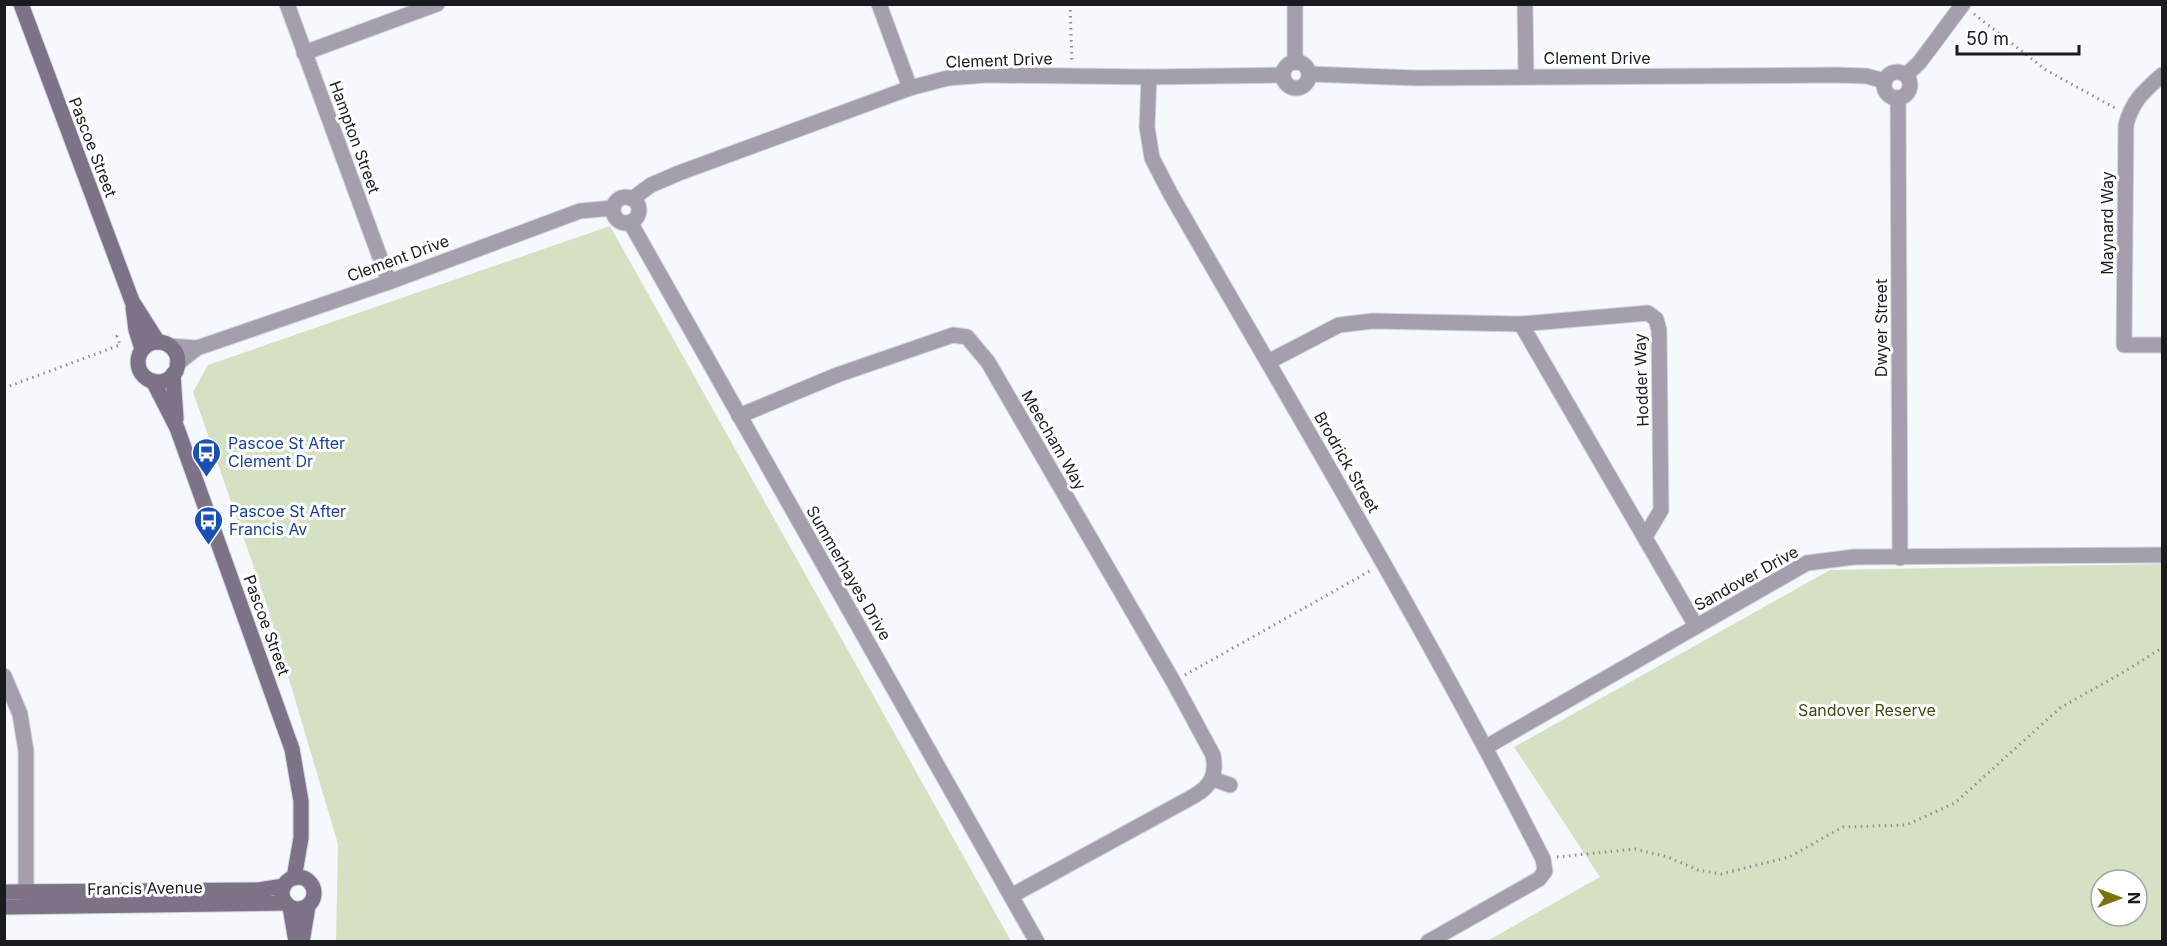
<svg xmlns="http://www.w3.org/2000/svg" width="2167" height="946" font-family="Inter,sans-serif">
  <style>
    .green { fill: #d5e1c2; fill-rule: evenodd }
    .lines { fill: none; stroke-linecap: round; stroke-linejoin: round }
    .street-casing { stroke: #d2d6da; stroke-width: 17 }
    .secondary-casing { stroke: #d2d6da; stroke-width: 17 }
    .path { stroke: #8e9195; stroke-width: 3; stroke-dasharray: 1.5 4.5; stroke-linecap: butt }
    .street { stroke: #a59ead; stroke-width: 15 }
    .secondary { stroke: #7d7288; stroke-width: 15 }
    .labels { text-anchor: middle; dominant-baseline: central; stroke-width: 6; stroke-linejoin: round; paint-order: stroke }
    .street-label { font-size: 16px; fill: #191c1e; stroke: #fff }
    .transit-label { font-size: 16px; fill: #164399; stroke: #fff; text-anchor: start }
    .park-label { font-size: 16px; fill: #3a4b13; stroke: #fff }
  </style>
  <rect width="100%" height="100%" fill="#f5f9fe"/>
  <!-- green -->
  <g class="green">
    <polygon points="610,226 1011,941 336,941 338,844 266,602 193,392 208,365"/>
    <path d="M 2162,564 L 2162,941 L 1487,941 L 1600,877 L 1514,747 L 1830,570 ZM 2101,880 L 2137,880 L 2137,916 L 2101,916 Z"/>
  </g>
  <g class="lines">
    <defs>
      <g id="street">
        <polyline points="287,4 389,282"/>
        <polyline points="879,4 910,88"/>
        <polyline points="1295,4 1295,62"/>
        <polyline points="1525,4 1526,76"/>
        <polyline points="304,53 437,4"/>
        <circle cx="1296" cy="75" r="13"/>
        <circle cx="1897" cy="85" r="13"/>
        <polyline points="1309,74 1416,78 1838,75 1866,76 1885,81"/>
        <polyline points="1906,75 1919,63 1963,4"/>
        <path d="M 2162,75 C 2144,91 2132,101 2126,125 L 2124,345 L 2162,345"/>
        <path d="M 1149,77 L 1147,127 L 1152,158 L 1170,193 C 1297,414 1428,632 1543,859 L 1545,871 L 1539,879 L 1428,942"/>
        <polyline points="1898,98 1900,558"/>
        <circle cx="626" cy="210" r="13"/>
        <polyline points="632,199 651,185 679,173 910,88 948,78 987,75 1149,77 1283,75"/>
        <polyline points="630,222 1037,942"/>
        <polyline points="1521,324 1696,626"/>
        <polyline points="170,346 197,348"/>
        <polyline points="1268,362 1339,325 1373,321 1521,324 1648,313 1656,319 1659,330 1661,510 1645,537"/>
        <polyline points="177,364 197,348 389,282 580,211 613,208"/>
        <path d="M 739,416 L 837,375 L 953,335 L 967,337 L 988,362 L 1173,681 L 1213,755 C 1217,775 1211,786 1194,796 L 1011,896"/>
        <polyline points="4,676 20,714 26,751 26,904"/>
        <polyline points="1486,747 1807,563 1854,557 2162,555"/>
        <polyline points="1213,779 1230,785"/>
      </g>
      <g id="secondary">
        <polyline points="21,4 132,301 158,342"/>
        <polyline points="133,307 136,330 142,349"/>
        <circle cx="158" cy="362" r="20"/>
        <polyline points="173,374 176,419"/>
        <polyline points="153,381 177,428 292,749 301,801 301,838 294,878"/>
        <circle cx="298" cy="893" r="16"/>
        <polyline points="4,892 259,890 284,886"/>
        <polyline points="4,907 286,903"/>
        <polyline points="290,907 296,942"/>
        <polyline points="302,942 308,906"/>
      </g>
    </defs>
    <!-- street casing -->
    <use href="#street" class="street-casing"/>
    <!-- secondary casing -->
    <use href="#secondary" class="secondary-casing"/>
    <!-- path -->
    <g class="path">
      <polyline points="1070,4 1072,63"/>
      <polyline points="1974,14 2046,70 2115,108"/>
      <polyline points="4,388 120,345 117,336 121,335"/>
      <polyline points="1185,675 1370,571"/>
      <polyline points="1557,857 1635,849 1668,857 1698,870 1721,874 1789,857 1843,827 1906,825 1955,803 2060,708 2122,673 2162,648"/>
    </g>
    <!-- street -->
    <use href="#street" class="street"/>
    <!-- secondary -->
    <use href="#secondary" class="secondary"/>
  </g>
  <!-- icons -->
  <defs>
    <symbol id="bus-pin" viewBox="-11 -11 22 30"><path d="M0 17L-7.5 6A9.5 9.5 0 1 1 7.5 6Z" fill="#1a4fb4" stroke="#fff"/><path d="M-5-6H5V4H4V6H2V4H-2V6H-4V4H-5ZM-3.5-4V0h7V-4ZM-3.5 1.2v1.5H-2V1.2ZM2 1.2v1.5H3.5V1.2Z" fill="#fff"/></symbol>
  </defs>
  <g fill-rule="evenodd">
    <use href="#bus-pin" x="190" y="436" width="33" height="45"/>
    <use href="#bus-pin" x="192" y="504" width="33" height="45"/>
  </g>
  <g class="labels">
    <!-- street labels -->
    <g class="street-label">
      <text x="1597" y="58">Clement Drive</text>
      <text transform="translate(999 60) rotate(-2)">Clement Drive</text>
      <text transform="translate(355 137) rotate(70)">Hampton Street</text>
      <text transform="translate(93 147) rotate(69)">Pascoe Street</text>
      <text transform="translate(2107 223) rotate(-90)">Maynard Way</text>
      <text transform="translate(398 258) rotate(-20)">Clement Drive</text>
      <text transform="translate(1881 328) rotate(-90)">Dwyer Street</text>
      <text transform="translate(1641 380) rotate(-92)">Hodder Way</text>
      <text transform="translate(1054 440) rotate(60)">Meecham Way</text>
      <text transform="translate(1347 462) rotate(60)">Brodrick Street</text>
      <text transform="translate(849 573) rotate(60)">Summerhayes Drive</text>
      <text transform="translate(1746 578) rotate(-29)">Sandover Drive</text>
      <text transform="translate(267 625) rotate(70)">Pascoe Street</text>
      <text transform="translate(145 888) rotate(-1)">Francis Avenue</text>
    </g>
    <!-- transit labels -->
    <g class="transit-label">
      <text x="228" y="443">Pascoe St After<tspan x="228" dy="18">Clement Dr</tspan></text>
      <text x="229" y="511">Pascoe St After<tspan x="229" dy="18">Francis Av</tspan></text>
    </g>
    <!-- park labels -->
    <g class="park-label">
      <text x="1867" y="710">Sandover Reserve</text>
    </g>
  </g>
  <!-- border -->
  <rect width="2167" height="946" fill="none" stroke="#191c1e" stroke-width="12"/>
  <!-- north arrow -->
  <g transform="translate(2119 898) rotate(90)"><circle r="28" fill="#ffffff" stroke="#a3a4a5" stroke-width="1.5"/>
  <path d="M0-4.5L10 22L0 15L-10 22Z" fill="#7e6f0d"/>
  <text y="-9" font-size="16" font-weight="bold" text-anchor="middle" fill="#191c1e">N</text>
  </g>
  <!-- scale -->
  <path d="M1957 45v9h122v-9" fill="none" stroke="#191c1e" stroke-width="3"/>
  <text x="1966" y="45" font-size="18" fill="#191c1e" stroke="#ffffff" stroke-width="4.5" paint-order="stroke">50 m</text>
</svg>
